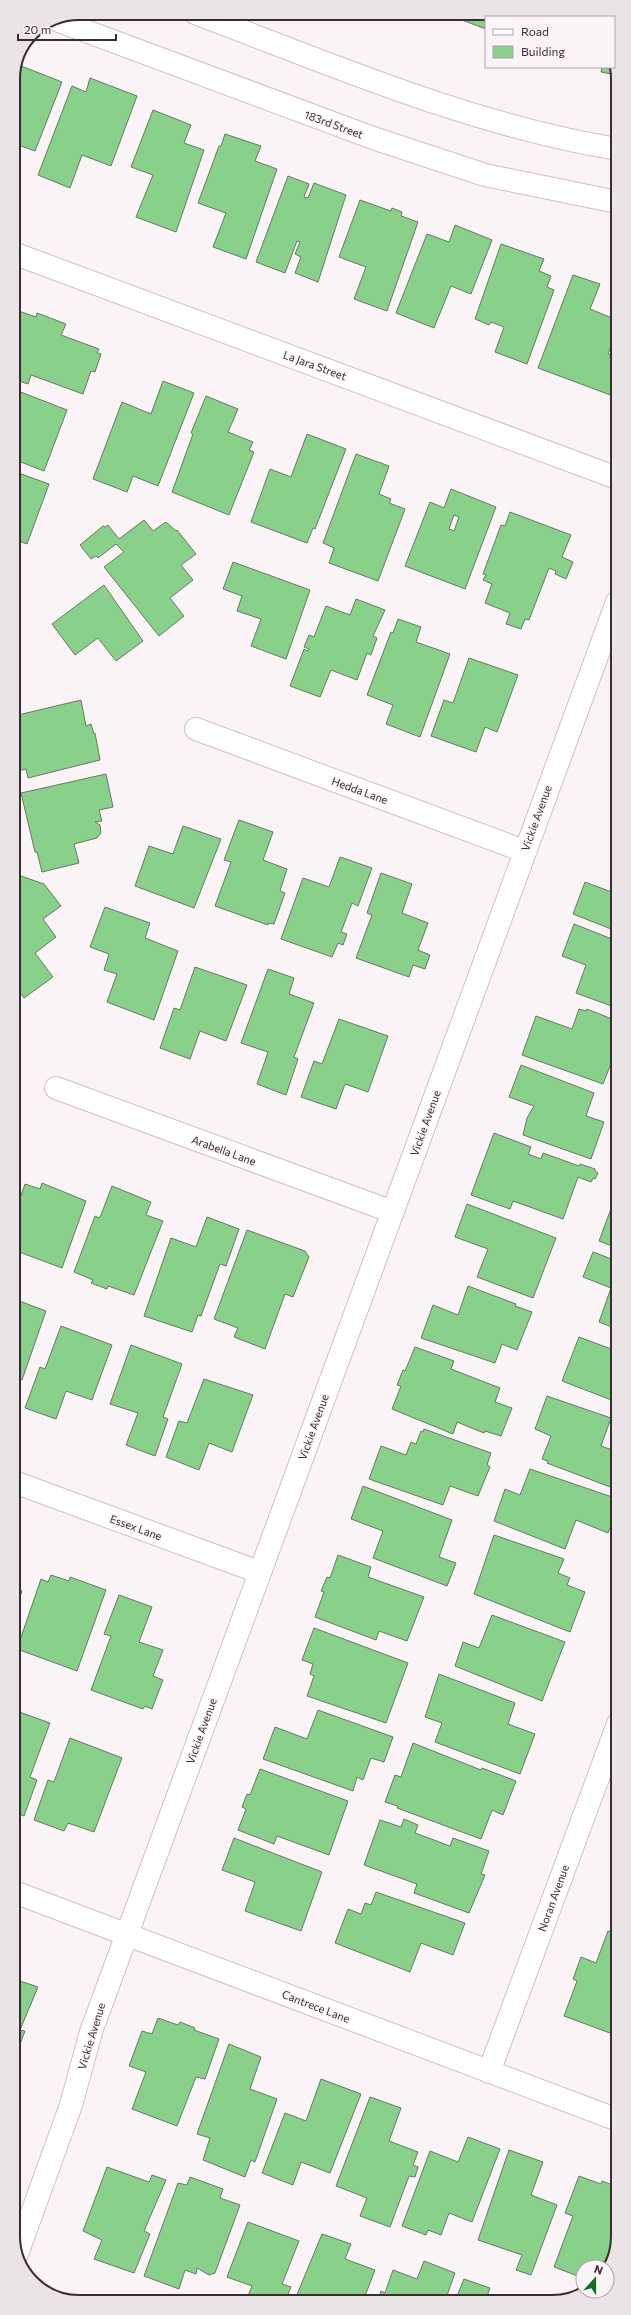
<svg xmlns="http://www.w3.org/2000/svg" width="631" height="2315" font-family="Commissioner,sans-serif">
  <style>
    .building { fill: #89d08a; stroke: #657a64; fill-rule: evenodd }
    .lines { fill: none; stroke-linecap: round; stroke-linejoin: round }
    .street-casing { stroke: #dabac8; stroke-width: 24 }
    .secondary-casing { stroke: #dabac8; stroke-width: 24 }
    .street { stroke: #fff; stroke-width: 22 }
    .secondary { stroke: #fff; stroke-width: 22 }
    .labels { text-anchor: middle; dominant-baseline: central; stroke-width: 3; stroke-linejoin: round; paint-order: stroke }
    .street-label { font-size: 11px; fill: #392c32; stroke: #fbf4f7 }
    .rim { fill: none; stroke: #392c32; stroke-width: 2 }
  </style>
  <rect width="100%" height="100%" fill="#fbf4f7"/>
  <!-- building -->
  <g class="building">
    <polygon points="443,13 499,13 498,17 486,17 486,29"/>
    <polygon points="519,13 560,14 568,17 519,17"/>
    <polygon points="614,61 617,66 617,75 601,72 602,67 614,67"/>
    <polygon points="16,64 62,82 35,151 13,143 13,79"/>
    <polygon points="90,78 137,96 111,166 82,155 70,188 38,175 72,86 86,92"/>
    <polygon points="153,110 191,125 184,143 204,150 176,232 136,217 153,175 131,167"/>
    <polygon points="225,134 261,146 255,161 277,169 246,259 213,247 226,213 198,203 219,146 221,146"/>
    <polygon points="288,176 309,184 304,197 308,198 314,183 346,195 318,282 295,273 301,257 295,254 300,242 297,241 285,273 256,262"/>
    <polygon points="360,200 391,211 392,208 402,212 401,216 418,222 387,311 354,299 366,267 339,257"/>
    <polygon points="455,225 492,240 471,294 451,286 434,328 396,313 427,234 449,242"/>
    <polygon points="501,244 544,259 539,271 551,276 547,287 554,290 527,364 495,352 504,327 491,322 489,325 475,319"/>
    <polygon points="573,275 600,284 590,309 617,320 617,331 608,354 617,357 617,387 613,396 538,368"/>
    <polygon points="13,309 36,317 37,313 66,324 61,335 99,349 97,353 101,354 95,372 91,371 83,394 31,375 28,384 13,379"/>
    <polygon points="163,381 194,393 158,486 133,476 127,492 93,479 122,402 151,414"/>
    <polygon points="13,389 67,410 44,471 13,459 13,436 15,437 17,433 13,432"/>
    <polygon points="206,396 238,409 228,432 253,442 249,450 254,452 229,515 172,492 193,434 191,433"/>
    <polygon points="307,434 346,449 315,529 313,528 307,543 251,522 270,469 291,477"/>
    <polygon points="356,454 389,466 379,494 391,499 389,503 405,509 378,581 329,563 334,548 323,543"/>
    <polygon points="13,471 49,484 27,544 13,539"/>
    <path d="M 451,489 L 496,507 L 465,589 L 405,566 L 430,502 L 444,508 ZM 454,515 L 459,517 L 454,531 L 449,529 Z"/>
    <polygon points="510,512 571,535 562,557 573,562 566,579 555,574 556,571 549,568 529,620 525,619 521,629 506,624 510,613 485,603 492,584 483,580 486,575 483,574 501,525 505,526"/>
    <polygon points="144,520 153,531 166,522 176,531 177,530 196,554 181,565 193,580 170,598 184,616 159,636 104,567 124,552 116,544 98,558 96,556 91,559 80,545 103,526 105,527 108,525 119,539"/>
    <polygon points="233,562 310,590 286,659 251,646 261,619 237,611 242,596 223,589"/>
    <polygon points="104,585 143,641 116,661 98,638 75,655 52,624"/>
    <polygon points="356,599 385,610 373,636 377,638 371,655 367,653 357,680 331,670 320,697 290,686 304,649 308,651 309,649 304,647 309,635 314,637 326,606 350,615"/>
    <polygon points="398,619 421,627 416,642 450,654 420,737 386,724 393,705 367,695 391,632 393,633"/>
    <polygon points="469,658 518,675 497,732 485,727 476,752 431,736 444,700 453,703"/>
    <polygon points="81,700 86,726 91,724 94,734 95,733 100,760 28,778 26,769 13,772 13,723 15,723 14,716"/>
    <polygon points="106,774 113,807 99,810 102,821 95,822 100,825 101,833 97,838 74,844 79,863 42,872 37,852 35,852 21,793"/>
    <polygon points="239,820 273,832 263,860 287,869 280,891 285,893 274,924 268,923 268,925 215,906 231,862 224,860"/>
    <polygon points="183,826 221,839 194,908 135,886 149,846 173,854"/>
    <polygon points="340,857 372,868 358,906 352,903 341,932 347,934 343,945 338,943 332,957 281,939 303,878 329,887"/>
    <polygon points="381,873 412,884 402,913 428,923 418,950 430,955 425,969 413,965 409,977 356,958 372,915 367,913"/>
    <polygon points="21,876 44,884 61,906 43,919 56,937 35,953 53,977 24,998 14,984 13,895 16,894 13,891 13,881"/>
    <polygon points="585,882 617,894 617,929 612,927 611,929 573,914"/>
    <polygon points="105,907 150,923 145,938 178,951 154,1020 107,1002 117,974 104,970 109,954 90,947"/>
    <polygon points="574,924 617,941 617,1008 576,993 586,965 562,956"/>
    <polygon points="195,967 247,985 226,1041 200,1031 190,1059 160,1048 174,1008 180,1010"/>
    <polygon points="268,969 294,978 289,994 314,1003 294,1057 298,1059 286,1095 257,1084 268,1052 241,1043"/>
    <polygon points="579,1009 586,1011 587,1009 617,1021 617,1063 612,1061 603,1084 522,1055 536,1016 572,1029"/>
    <polygon points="339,1019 388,1036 368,1092 345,1084 336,1109 301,1097 314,1061 322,1064"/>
    <polygon points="521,1065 594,1093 586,1116 604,1122 591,1159 523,1135 527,1118 534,1106 509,1097"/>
    <polygon points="494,1133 531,1147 528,1154 541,1159 543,1153 579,1166 580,1164 595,1169 595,1171 598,1173 595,1179 593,1178 591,1182 578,1177 563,1219 513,1201 510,1209 471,1195"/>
    <polygon points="42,1183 86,1201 62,1268 14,1250 14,1215 25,1184 40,1189"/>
    <polygon points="112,1186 151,1202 146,1215 163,1221 134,1295 108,1286 107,1289 91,1283 93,1280 74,1272 95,1216 99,1218 101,1215"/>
    <polygon points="615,1198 617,1199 617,1248 599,1241"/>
    <polygon points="467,1204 556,1238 533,1298 477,1277 488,1249 455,1237"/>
    <polygon points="207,1217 239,1229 226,1266 220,1264 201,1316 198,1315 192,1332 144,1316 171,1238 196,1247"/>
    <polygon points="247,1230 305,1251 309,1257 293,1297 285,1294 265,1349 234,1337 238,1328 214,1319"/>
    <polygon points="593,1252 617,1261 617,1329 599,1322 611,1288 583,1277"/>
    <polygon points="468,1286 516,1304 515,1306 532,1312 517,1350 502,1344 495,1363 421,1338 433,1305 458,1315"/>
    <polygon points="14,1299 46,1311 22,1380 14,1377"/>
    <polygon points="61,1326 112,1345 92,1400 66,1391 56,1419 25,1408 40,1367 45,1369"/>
    <polygon points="579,1337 614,1350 617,1341 617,1411 611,1408 614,1401 562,1381"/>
    <polygon points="131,1345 182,1364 163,1417 168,1419 155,1456 126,1445 138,1413 110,1404"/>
    <polygon points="415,1347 454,1361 451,1369 500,1388 495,1402 512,1408 501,1436 485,1431 484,1433 457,1422 453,1434 392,1409 401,1386 397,1385 403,1370 405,1371"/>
    <polygon points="204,1379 253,1395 232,1452 209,1443 199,1470 166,1457 179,1421 187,1423"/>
    <polygon points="547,1396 611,1418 601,1446 618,1452 618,1490 547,1463 548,1461 542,1459 551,1436 535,1429"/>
    <polygon points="424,1429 491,1453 487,1465 490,1467 478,1496 450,1486 443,1505 369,1479 381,1446 406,1455 411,1442 416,1444 421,1431 423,1432"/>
    <polygon points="530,1469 618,1499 618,1507 608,1533 576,1520 565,1549 494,1521 505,1489 520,1495"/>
    <polygon points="363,1486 452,1520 439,1557 456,1563 447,1586 373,1558 383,1531 351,1519"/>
    <polygon points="494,1535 564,1559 558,1573 570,1578 567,1585 585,1592 570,1632 474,1594"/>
    <polygon points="338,1555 371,1567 368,1577 424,1597 407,1641 379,1631 376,1640 315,1617 324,1592 321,1591 327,1577 330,1578"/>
    <polygon points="51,1575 69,1581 70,1577 106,1590 77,1671 17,1649 41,1579 48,1582"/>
    <polygon points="14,1588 22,1591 14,1615"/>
    <polygon points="119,1595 152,1607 139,1642 163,1650 153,1676 163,1680 152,1709 145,1706 143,1709 91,1690 111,1636 104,1634"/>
    <polygon points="492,1615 565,1642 542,1701 455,1666 463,1642 479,1648"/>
    <polygon points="314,1628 408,1663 386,1723 307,1696 314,1676 310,1674 313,1664 302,1660"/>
    <polygon points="439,1674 515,1703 508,1724 535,1734 520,1774 435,1742 442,1723 425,1717"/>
    <polygon points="14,1710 50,1723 30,1777 37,1780 24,1816 14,1812"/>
    <polygon points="318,1710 393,1737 384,1762 371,1758 363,1780 357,1777 353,1791 263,1759 275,1727 307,1739"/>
    <polygon points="70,1738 122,1758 94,1832 68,1823 64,1831 34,1820 48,1780 54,1782"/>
    <polygon points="413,1743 481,1770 482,1768 516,1781 503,1815 492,1810 481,1839 397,1808 398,1806 385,1802 395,1775 401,1777"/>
    <polygon points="260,1769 348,1801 329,1855 277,1836 274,1844 238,1830 246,1809 242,1807 247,1794 250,1795"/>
    <polygon points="404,1819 418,1825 415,1833 450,1846 453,1838 489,1851 481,1874 485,1875 469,1913 414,1893 417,1884 364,1865 380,1820 401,1827"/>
    <polygon points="234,1838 322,1872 301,1931 245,1911 255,1882 222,1870"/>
    <polygon points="376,1892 465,1923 453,1955 421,1943 410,1972 335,1943 348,1909 361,1914 365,1903 371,1905"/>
    <polygon points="608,1931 618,1935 618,2036 564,2016 577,1981 573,1979 581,1957 596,1963"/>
    <polygon points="14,1979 38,1987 20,2030 25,2031 15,2057"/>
    <polygon points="158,2018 178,2025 180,2022 195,2028 194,2030 219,2039 205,2079 196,2077 177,2126 132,2109 146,2072 129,2066 142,2031 152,2034"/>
    <polygon points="229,2044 261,2057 250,2089 277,2099 255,2162 251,2160 245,2177 203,2160 210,2138 197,2134"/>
    <polygon points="321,2079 361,2094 330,2173 301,2162 293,2185 262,2173 285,2113 306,2121"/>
    <polygon points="370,2097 401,2108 389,2141 418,2152 413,2165 418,2167 415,2177 409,2176 390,2227 360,2216 367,2198 336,2186"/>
    <polygon points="468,2137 500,2149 472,2222 449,2213 441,2235 428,2230 426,2235 402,2226 430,2151 458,2162"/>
    <polygon points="509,2150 543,2162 531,2195 557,2205 531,2275 516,2270 522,2255 478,2240"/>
    <polygon points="107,2167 149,2182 152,2175 166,2180 144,2231 150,2234 134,2273 94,2259 102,2240 83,2231"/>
    <polygon points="579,2176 601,2184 602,2181 618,2187 615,2194 618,2195 618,2236 609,2263 607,2263 605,2267 583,2267 583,2278 554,2267 573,2216 565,2213"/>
    <polygon points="190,2177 223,2189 220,2198 240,2205 215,2273 209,2275 197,2268 196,2274 185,2270 179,2289 144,2276 178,2183 187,2185"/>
    <polygon points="248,2222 299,2241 282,2284 291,2287 285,2301 246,2301 252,2286 227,2277"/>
    <polygon points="322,2234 351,2244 345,2259 375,2270 363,2301 308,2301 296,2297"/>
    <polygon points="424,2261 455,2273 445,2301 378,2300 381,2291 385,2293 393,2270 417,2279"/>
    <polygon points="464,2279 490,2288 485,2301 455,2301"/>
  </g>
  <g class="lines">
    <defs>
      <g id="street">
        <polyline points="13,253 617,478"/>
        <polyline points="196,729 524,851"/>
        <polyline points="56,1088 393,1212"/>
        <polyline points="14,1482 259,1572"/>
        <polyline points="14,1892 618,2120"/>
        <polyline points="489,2072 618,1724"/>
        <polyline points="17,2254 71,2105 91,2032 617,602"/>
      </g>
      <g id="secondary">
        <path d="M 195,13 C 333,65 471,125 617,149"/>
        <polyline points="59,21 373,138 485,175 617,202"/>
      </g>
    </defs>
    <!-- street casing -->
    <use href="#street" class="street-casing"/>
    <!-- secondary casing -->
    <use href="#secondary" class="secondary-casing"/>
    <!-- street -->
    <use href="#street" class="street"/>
    <!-- secondary -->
    <use href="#secondary" class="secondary"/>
  </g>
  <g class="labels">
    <!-- street labels -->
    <g class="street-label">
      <text transform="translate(334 124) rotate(20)">183rd Street</text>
      <text transform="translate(315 365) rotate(20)">La Jara Street</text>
      <text transform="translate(360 790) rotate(20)">Hedda Lane</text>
      <text transform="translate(536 818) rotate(-70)">Vickie Avenue</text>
      <text transform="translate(425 1123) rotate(-70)">Vickie Avenue</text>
      <text transform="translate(224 1150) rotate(20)">Arabella Lane</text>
      <text transform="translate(313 1427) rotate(-70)">Vickie Avenue</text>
      <text transform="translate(136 1527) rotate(20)">Essex Lane</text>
      <text transform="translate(201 1731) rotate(-70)">Vickie Avenue</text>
      <text transform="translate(553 1898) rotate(-70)">Noran Avenue</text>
      <text transform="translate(316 2006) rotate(21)">Cantrece Lane</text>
      <text transform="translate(91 2036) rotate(-73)">Vickie Avenue</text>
    </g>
  </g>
  <!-- crop -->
  <path d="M0 0H631V2315H0ZM79 20H552A59 59 0 0 1 611 79V2236A59 59 0 0 1 552 2295H79A59 59 0 0 1 20 2236V79A59 59 0 0 1 79 20Z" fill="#ebe4e7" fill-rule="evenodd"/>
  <path class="rim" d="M79 20H552A59 59 0 0 1 611 79V2236A59 59 0 0 1 552 2295H79A59 59 0 0 1 20 2236V79A59 59 0 0 1 79 20Z"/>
  <!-- legend -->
  <rect x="485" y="16" width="130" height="52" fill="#fbf4f7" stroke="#ada4a8"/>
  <rect x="493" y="29" width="20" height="6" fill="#ffffff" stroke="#ada4a8"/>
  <text x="521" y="36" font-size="12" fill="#392c32">Road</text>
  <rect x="493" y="46" width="20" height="12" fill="#89d08a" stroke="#ada4a8"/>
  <text x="521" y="56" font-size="12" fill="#392c32">Building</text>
  <!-- north arrow -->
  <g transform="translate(595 2279) rotate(21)"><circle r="19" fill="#fbf4f7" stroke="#ada4a8"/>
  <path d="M0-3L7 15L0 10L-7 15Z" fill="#127120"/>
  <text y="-6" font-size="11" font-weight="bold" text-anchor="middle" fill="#392c32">N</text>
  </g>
  <!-- scale -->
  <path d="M18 34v6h98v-6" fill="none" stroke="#392c32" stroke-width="2"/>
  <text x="24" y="34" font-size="12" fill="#392c32" stroke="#fbf4f7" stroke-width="3" paint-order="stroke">20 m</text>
</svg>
